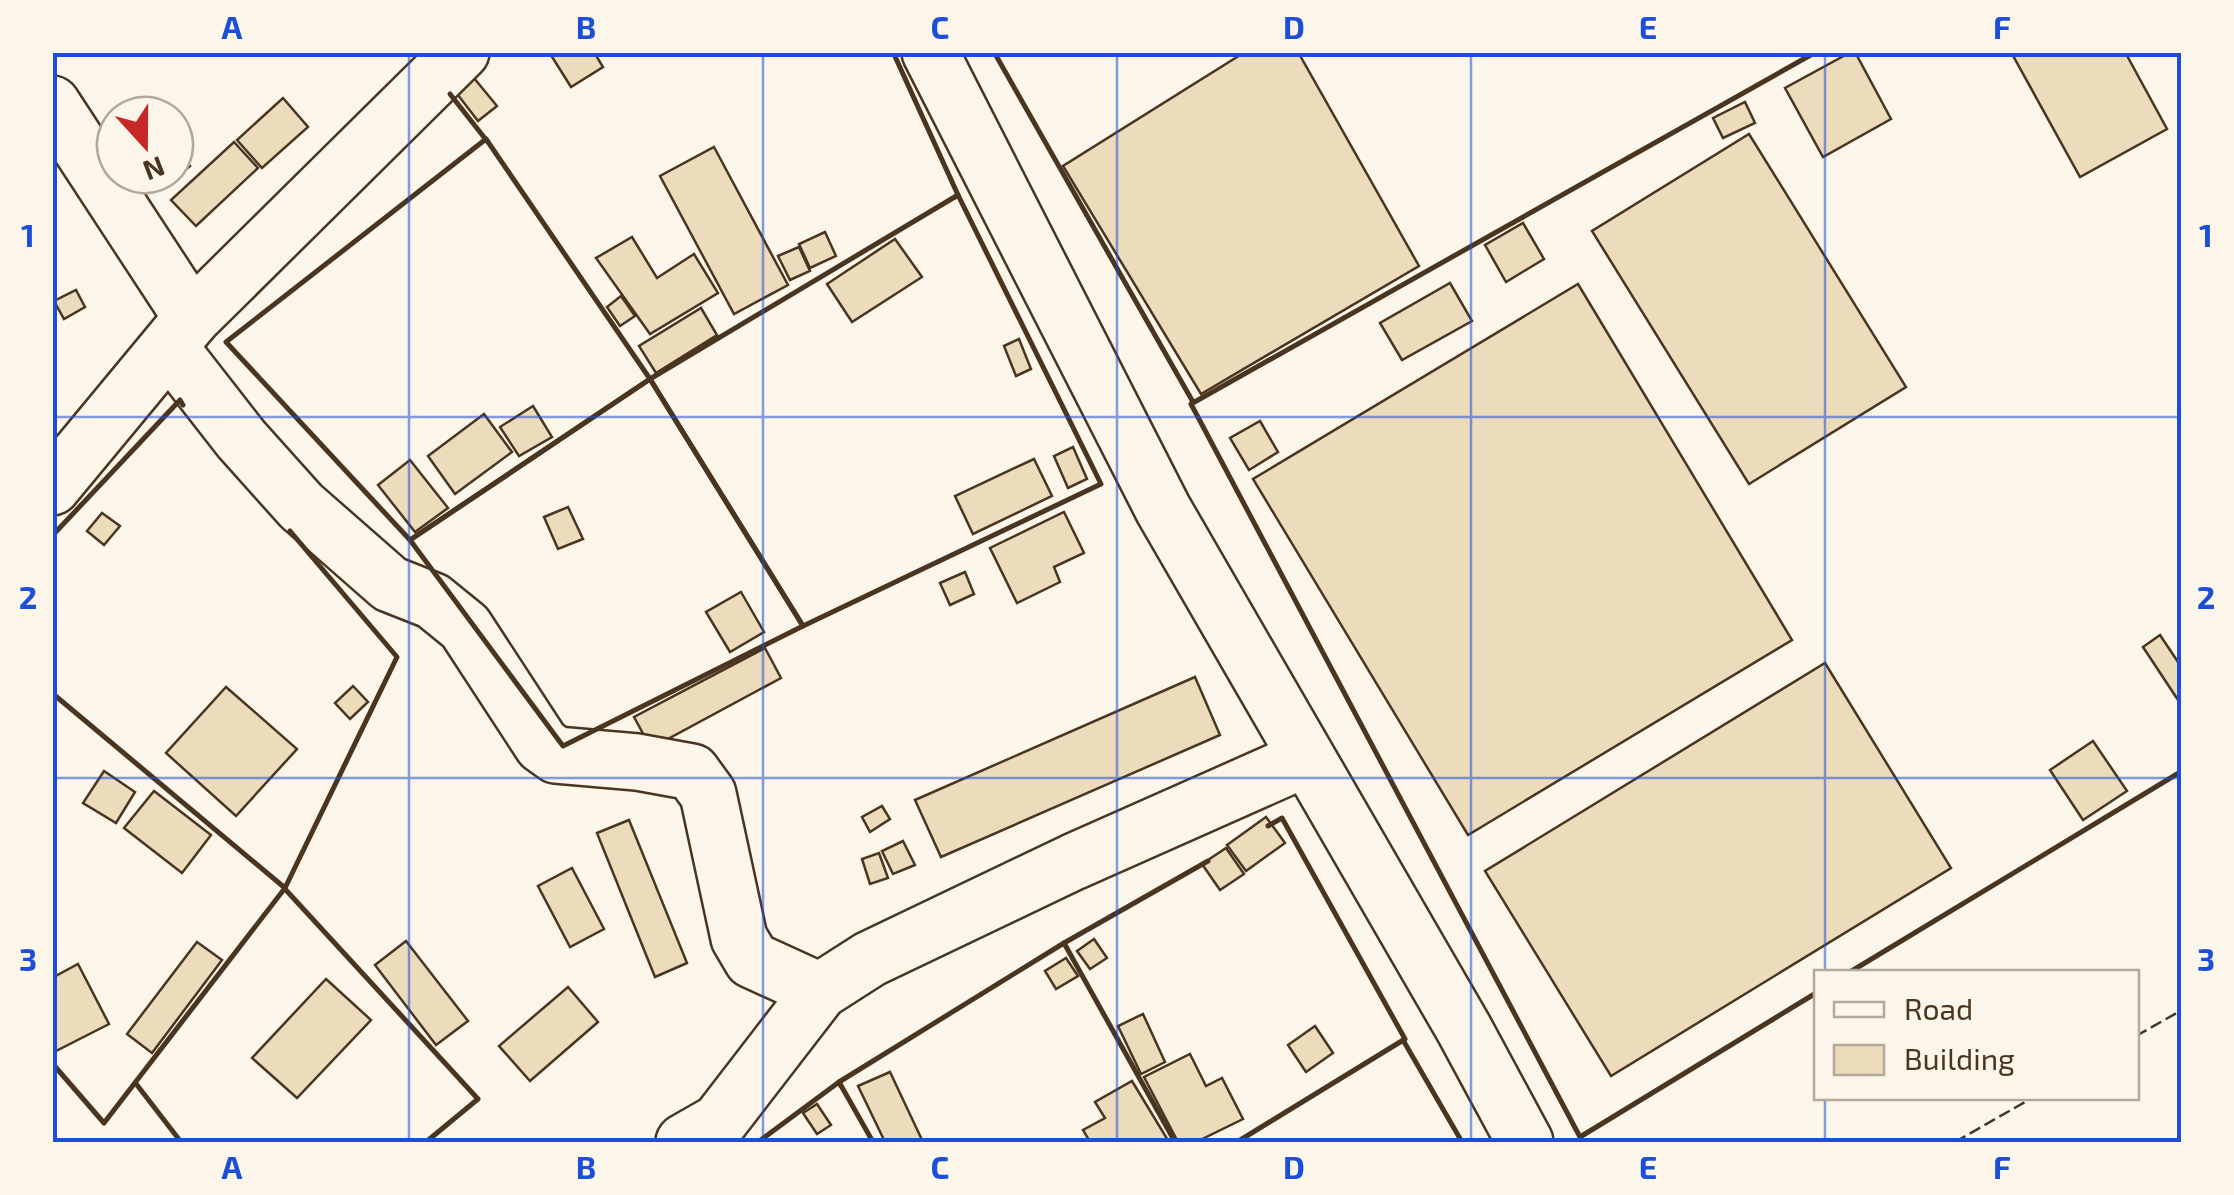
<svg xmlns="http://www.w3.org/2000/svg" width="2234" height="1195" font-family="'Exo 2',sans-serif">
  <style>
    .building { fill: #ecdcbc; stroke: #4a3520; stroke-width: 2.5 }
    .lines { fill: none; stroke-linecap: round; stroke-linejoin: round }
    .minor-casing { stroke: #4a3520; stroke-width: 60 }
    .minor { stroke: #fbf6e9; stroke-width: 55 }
    .fence { stroke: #4a3520; stroke-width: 2.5; stroke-dasharray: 12 5; stroke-linecap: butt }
    .wall { stroke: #4a3520; stroke-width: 5 }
    .grid { fill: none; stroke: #1d4ed8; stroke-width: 2.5; stroke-opacity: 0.55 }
    .neatline { fill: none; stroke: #1d4ed8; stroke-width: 4 }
    .grid-label { font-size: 32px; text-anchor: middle; font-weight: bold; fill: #1d4ed8 }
  </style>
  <rect width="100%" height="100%" fill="#fbf6e9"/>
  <!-- building -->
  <g class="building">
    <polygon points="549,52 594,52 603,67 571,87"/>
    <polygon points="1245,52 1298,52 1419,266 1201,394 1063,166"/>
    <polygon points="1851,52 1855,52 1891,119 1823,157 1785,88"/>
    <polygon points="2011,52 2125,52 2167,129 2080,177"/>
    <polygon points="469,72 497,106 478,121 451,86"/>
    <polygon points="283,98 308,127 262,168 237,140"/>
    <polygon points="1745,102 1755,123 1723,138 1713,118"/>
    <polygon points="1749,134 1906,387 1749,484 1592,231"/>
    <polygon points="234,142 258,168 196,226 171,200"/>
    <polygon points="714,147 788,285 734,314 660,176"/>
    <polygon points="175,148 190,166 161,189 149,175 175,175"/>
    <polygon points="1523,223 1544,259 1506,282 1485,245"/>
    <polygon points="825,232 836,256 810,268 799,244"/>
    <polygon points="632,237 657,278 694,254 718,293 650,334 596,258"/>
    <polygon points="895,239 922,277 852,322 827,284"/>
    <polygon points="799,247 810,271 790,280 778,256"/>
    <polygon points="1450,283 1472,321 1402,360 1380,323"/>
    <polygon points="1578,284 1792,640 1468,835 1253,479"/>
    <polygon points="76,290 85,307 64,319 54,301"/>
    <polygon points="621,296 635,316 620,326 607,307"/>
    <polygon points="701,308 717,335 656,373 639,346"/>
    <polygon points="1019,339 1031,369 1016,376 1004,346"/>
    <polygon points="533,406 552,437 519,456 500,427"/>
    <polygon points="484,414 512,452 455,494 428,456"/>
    <polygon points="1260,421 1278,452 1249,470 1230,438"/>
    <polygon points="1073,447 1087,479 1068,488 1054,456"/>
    <polygon points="1034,459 1052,496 973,534 955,496"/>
    <polygon points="410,460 448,508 415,532 378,485"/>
    <polygon points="568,507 583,539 558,549 544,517"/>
    <polygon points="1064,512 1084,553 1054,567 1060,582 1017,603 990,548"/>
    <polygon points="102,513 120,526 104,545 87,531"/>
    <polygon points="965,572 974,594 950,605 940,583"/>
    <polygon points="741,592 764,632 730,652 706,612"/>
    <polygon points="2160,635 2182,668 2182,706 2143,647"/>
    <polygon points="765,648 781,678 651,748 634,717"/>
    <polygon points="1825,663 1951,868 1611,1076 1485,871"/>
    <polygon points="1195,677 1220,735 941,857 915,800"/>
    <polygon points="353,686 368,702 350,719 335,703"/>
    <polygon points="226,687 297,749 236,816 166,753"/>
    <polygon points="2093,741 2127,791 2083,820 2050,770"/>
    <polygon points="104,771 135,792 116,823 83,803"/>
    <polygon points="154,791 211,835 182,873 124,828"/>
    <polygon points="882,806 890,819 870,832 862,817"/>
    <polygon points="1266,817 1285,843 1246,871 1227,845"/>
    <polygon points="629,820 687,963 655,977 597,833"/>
    <polygon points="903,841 915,865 893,874 882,851"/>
    <polygon points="1226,848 1244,874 1220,890 1202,864"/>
    <polygon points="879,853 888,878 870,884 862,859"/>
    <polygon points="572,868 604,929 570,947 538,886"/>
    <polygon points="1094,939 1107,958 1090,969 1077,951"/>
    <polygon points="406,941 468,1021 436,1045 375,965"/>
    <polygon points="197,942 222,960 152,1053 127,1034"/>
    <polygon points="1066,958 1078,976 1056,989 1045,971"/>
    <polygon points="78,964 109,1024 54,1052 52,978"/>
    <polygon points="326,979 371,1020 297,1098 252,1058"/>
    <polygon points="568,987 598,1022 530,1081 499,1046"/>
    <polygon points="1143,1014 1165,1062 1141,1074 1118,1026"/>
    <polygon points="1315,1026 1333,1053 1306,1072 1288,1045"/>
    <polygon points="1190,1054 1206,1086 1222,1078 1243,1119 1196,1142 1178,1142 1144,1077"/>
    <polygon points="890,1072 923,1142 885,1142 858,1086"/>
    <polygon points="1132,1081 1169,1142 1090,1142 1083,1130 1105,1118 1095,1102"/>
    <polygon points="817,1104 831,1125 817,1134 803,1113"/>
  </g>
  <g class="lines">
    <defs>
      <g id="minor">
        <polyline points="930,52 1163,509 1464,1029 1525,1142"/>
        <polyline points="52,104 192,318"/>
        <polyline points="170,348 241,439 301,506 390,584 433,601 465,627 542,745 556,755 637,762 692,772 708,794 739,938 752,960 820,991"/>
        <polyline points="52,487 192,318 461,52"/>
        <polyline points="684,1142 719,1122 820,991 870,959 1073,862 1305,759"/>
      </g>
    </defs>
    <!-- minor casing -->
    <use href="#minor" class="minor-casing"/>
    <!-- minor -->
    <use href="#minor" class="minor"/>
    <!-- fence -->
    <g class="fence">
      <polyline points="2136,1036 2182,1010"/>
      <polyline points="1955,1142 2032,1098"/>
    </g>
    <!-- wall -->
    <g class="wall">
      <polyline points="893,52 958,195 955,197"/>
      <polyline points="994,52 1193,402"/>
      <polyline points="1816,52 1191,404 1580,1137 1816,993"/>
      <polyline points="450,94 487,141"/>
      <polygon points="486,139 650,379 410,540 226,342"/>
      <polygon points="958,195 1101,484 803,626 650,379"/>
      <polygon points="650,379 803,626 563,746 410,540"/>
      <polyline points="52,536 180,400 183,405"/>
      <polyline points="52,693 285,888 397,657 290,531"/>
      <polyline points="285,889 478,1099 426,1142"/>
      <polyline points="1064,943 1175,1142"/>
      <polyline points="1850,972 2182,771"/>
      <polyline points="1403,1040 1462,1142"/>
      <polyline points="52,1063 104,1123 285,888 283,886"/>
      <polyline points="137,1085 181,1142"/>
      <polyline points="758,1142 839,1082 841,1086"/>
      <polyline points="873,1142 839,1082 1064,943 1208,861"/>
      <polyline points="1237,1142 1405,1039 1282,818 1268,826"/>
    </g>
  </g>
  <!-- grid -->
  <path class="grid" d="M 409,52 L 409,1142M 763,52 L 763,1142M 1117,52 L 1117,1142M 1471,52 L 1471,1142M 1825,52 L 1825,972M 52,417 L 2182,417M 52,778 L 2182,778M 1825,1098 L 1825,1142"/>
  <!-- border -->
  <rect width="2234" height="1195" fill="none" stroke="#fbf6e9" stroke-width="110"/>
  <!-- legend -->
  <rect x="1814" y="970" width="325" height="130" fill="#fbf6e9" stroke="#b4a999" stroke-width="2.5"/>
  <rect x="1834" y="1002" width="50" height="15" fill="#fbf6e9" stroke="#b4a999" stroke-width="2.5"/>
  <text x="1904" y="1020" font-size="30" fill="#4a3520">Road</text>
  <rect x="1834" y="1045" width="50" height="30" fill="#ecdcbc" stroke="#b4a999" stroke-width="2.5"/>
  <text x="1904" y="1070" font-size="30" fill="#4a3520">Building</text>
  <!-- north arrow -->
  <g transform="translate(145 145) rotate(159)"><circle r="48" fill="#fbf6e9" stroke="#b4a999" stroke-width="2.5"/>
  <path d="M0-8L18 38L0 25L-18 38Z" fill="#c62828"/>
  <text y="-15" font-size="28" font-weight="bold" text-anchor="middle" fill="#4a3520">N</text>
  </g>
  <rect x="55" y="55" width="2124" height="1085" class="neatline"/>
  <g class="grid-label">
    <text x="232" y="39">A</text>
    <text x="586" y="39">B</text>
    <text x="940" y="39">C</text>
    <text x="1294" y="39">D</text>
    <text x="1648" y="39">E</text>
    <text x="2002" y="39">F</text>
    <text x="28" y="247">1</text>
    <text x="2206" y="247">1</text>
    <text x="28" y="609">2</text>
    <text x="2206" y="609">2</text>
    <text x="28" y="971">3</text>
    <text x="2206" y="971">3</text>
    <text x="232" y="1179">A</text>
    <text x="586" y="1179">B</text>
    <text x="940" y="1179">C</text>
    <text x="1294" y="1179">D</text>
    <text x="1648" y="1179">E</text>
    <text x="2002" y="1179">F</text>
  </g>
</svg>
